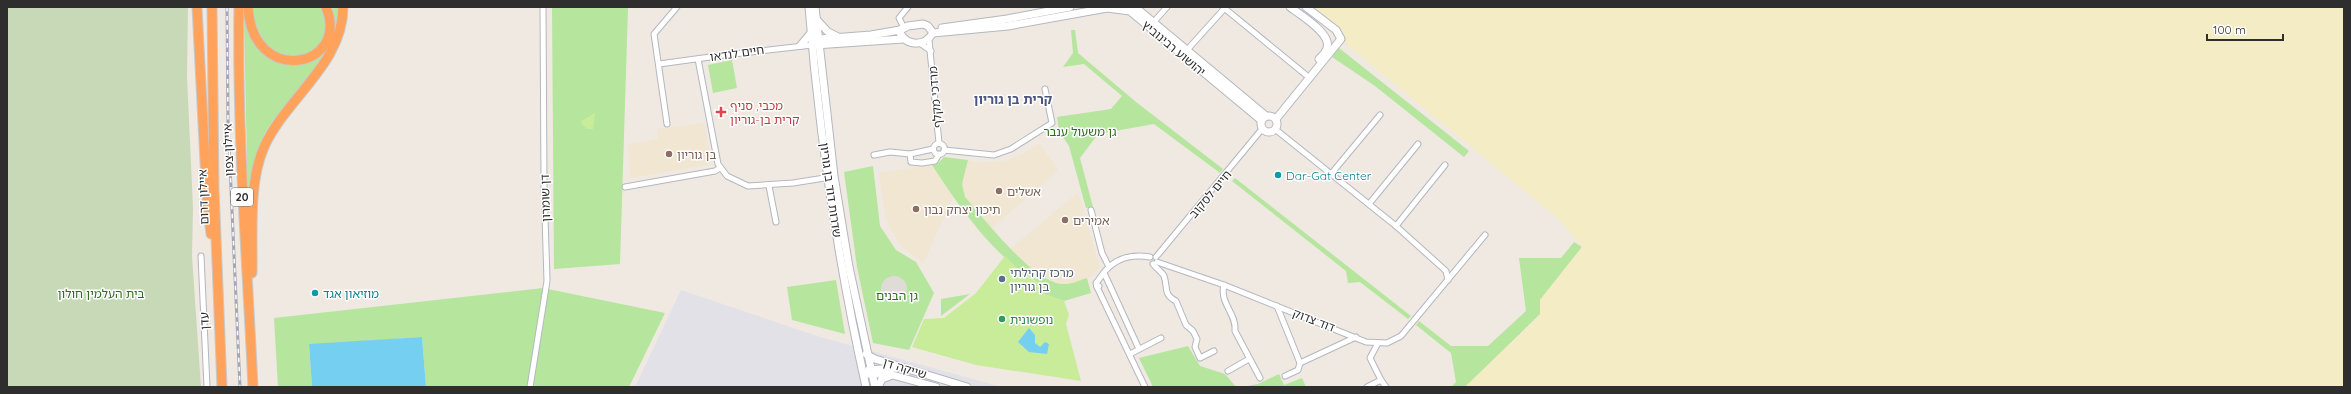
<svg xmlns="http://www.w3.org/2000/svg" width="2351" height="394" font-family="Quicksand,'Noto Sans Hebrew',sans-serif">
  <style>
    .industrial { fill: #e3e1e8 }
    .education { fill: #f0e6d1 }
    .green { fill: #b6e59e }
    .sand { fill: #f3ecc5 }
    .cemetery { fill: #c8d9b8 }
    .pitch { fill: #c9ec9a }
    .plaza { fill: #dfdcd8 }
    .water { fill: #75cff0 }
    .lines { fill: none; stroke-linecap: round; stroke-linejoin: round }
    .street-casing { stroke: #b4b7c1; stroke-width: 7 }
    .secondary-casing { stroke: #b4b7c1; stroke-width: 9 }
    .highway-casing { stroke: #c9c9c9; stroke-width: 11 }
    .street { stroke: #fff; stroke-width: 5 }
    .secondary { stroke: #fff; stroke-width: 7 }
    .highway { stroke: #ffa35c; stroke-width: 9 }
    .rail-casing { stroke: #a3a6b8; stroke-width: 3 }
    .rail { stroke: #fff; stroke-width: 1.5; stroke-dasharray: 4.5; stroke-linecap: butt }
    .health-dot { fill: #e0444e; stroke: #fff; stroke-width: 1.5 }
    .education-dot { fill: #8d6e63; stroke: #fff; stroke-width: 1.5 }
    .culture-dot { fill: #0f9aa8; stroke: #fff; stroke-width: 1.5 }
    .service-dot { fill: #5c6f8a; stroke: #fff; stroke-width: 1.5 }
    .leisure-dot { fill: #2e9e5b; stroke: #fff; stroke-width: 1.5 }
    .labels { text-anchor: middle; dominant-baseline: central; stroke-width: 3; stroke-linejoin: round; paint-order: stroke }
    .shield { fill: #fff; stroke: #6d6d6d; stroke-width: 1 }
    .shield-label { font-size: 11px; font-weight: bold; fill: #2e2e2e }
    .street-label { font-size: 12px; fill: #2e2e2e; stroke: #fff }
    .health-label { font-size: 12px; fill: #be3a42; stroke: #fff; text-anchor: start }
    .park-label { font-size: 12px; fill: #2c6e1b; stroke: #fff }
    .education-label { font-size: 12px; fill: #785e54; stroke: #fff; text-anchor: start }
    .culture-label { font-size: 12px; fill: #0d838f; stroke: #fff; text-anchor: start }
    .service-label { font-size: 12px; fill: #4e5e75; stroke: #fff; text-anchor: start }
    .leisure-label { font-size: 12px; fill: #27864d; stroke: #fff; text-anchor: start }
    .neighbourhood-label { font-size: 13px; font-weight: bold; fill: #4d5680; stroke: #fff }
  </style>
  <rect width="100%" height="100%" fill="#efe9e1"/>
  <!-- industrial -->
  <polygon class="industrial" points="681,290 820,337 1002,387 635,387"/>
  <!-- education -->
  <g class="education">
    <polygon points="704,123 711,164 630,178 628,145 658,139 657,129"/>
    <polygon points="1039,143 1058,170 992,228 965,197 962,184 968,160 977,163 1003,161 1023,154"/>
    <polygon points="932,165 953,197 923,263 901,246 886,220 879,173"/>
    <polygon points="1078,193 1100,268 1090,277 1065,285 1047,279 1030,268 1011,248"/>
  </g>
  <!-- green -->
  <g class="green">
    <path d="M 251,7 L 323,7 C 341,51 289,73 260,40 C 255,33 254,16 251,7 Z"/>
    <path d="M 332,7 L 339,7 C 345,59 281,97 261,141 C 251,162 251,187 248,210 L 244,21 C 249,34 256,49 268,57 C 278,64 291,66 303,62 C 330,55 337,33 332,7 Z"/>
    <polygon points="552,7 628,7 620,264 554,269"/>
    <polygon points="1071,30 1075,30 1078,53 1136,102 1223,169 1220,173 1154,124 1098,134 1080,158 1093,207 1086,208 1069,146 1059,131 1057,117 1111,109 1122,96 1084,64 1063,67 1073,53"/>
    <polygon points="1339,48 1469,151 1464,157 1375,86 1332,57"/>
    <polygon points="732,60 737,88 713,93 708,65"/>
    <path d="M 944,157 L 968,160 L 962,184 L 965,197 C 984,218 1036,287 1066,284 C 1072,284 1080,280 1087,278 L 1091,293 L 1064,301 L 1038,292 L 1041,284 C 995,259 960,208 932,165 L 937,164 Z"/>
    <polygon points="873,166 880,226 896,250 916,262 934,293 909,350 873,343 857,267 844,172"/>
    <polygon points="1235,178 1411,316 1408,319 1360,282 1348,283 1346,271 1232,181"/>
    <polygon points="1574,242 1582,247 1540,300 1540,314 1465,387 1451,387 1456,382 1451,353 1416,325 1419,321 1451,346 1488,346 1526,311 1519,258 1561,258"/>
    <polygon points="836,280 845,334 792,320 787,287"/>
    <polygon points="543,288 665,313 629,387 426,387 422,337 309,345 312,387 278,387 274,318"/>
    <polygon points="970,294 941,316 941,299"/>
    <polygon points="1188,346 1200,366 1225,374 1236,387 1153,387 1139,358"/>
    <polygon points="1279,374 1284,385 1302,378 1306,387 1242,387 1258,384"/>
  </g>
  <!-- sand -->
  <polygon class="sand" points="1301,7 2344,7 2344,387 1465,387 1540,315 1540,300 1582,247 1560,220"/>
  <!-- cemetery -->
  <polygon class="cemetery" points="7,7 188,7 187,76 193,208 192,256 201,387 7,387"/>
  <!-- pitch -->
  <g class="pitch">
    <path d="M 595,113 L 593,129 C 587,130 583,127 581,121 Z"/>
    <polygon points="1005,256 1025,276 1041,284 1038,292 1064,301 1069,315 1066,324 1081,381 976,365 912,347 924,319 944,318 976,293"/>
  </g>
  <!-- plaza -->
  <circle class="plaza" cx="894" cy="289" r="13"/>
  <!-- water -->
  <g class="water">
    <polygon points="1029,328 1035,335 1035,343 1040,347 1045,342 1049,344 1047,354 1029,352 1018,342"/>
    <polygon points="422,337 426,387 312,387 309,344"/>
  </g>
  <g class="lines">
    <defs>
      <g id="street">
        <polyline points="1223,7 1306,75"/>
        <polyline points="1151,25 1167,7"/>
        <polyline points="904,28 899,18 908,7"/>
        <polyline points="929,40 939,143"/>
        <polyline points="921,44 931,51"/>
        <polyline points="1187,50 1224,9"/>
        <polyline points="698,59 718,164 727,176 748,186 793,183 831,177"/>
        <polyline points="659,64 725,55 812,45"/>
        <polyline points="667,124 654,34 677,7"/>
        <polyline points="1275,129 1396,226 1446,271 1448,280"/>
        <circle cx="939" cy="149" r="5.5"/>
        <polyline points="933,149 910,154 911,162 922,163 935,161 939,154"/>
        <polyline points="944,150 994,155 1011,149 1052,123 1045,89"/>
        <polyline points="874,155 890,152 910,154"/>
        <polyline points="1331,174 1380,115"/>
        <polyline points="769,186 776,222"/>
        <polyline points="625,187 715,171 720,168"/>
        <polyline points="1369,204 1418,144"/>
        <polyline points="1091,210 1102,253 1109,267"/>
        <polyline points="1396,226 1445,165"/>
        <polyline points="201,256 207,387"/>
        <polyline points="1156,257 1262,129"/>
        <polyline points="1157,262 1224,285 1366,342 1387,343 1401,336 1485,235"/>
        <path d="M 1153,264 C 1156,268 1162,272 1164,276 C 1168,287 1163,295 1176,301 L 1186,325 L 1193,331 L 1197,339 L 1195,347 L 1200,358 L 1214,351"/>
        <polyline points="1105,275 1139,349"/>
        <path d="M 1224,285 C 1219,303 1237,314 1235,331 L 1260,378"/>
        <path d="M 1099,286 L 1097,287 L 1096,283 C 1100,279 1102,274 1106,270 C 1118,257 1133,254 1150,257"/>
        <polyline points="1097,287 1145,387"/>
        <polyline points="1277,306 1300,363 1298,370 1285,376"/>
        <polyline points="1130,354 1161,338"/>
        <polyline points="1300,363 1356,337"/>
        <polyline points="1228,371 1249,359"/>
        <polyline points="1381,380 1386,387"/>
        <polyline points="530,387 547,281 544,184 543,7"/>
        <polyline points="1367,387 1381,380 1370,358 1378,343"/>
      </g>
      <g id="secondary">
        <path d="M 809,7 C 819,134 838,262 866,387"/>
        <polyline points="815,7 834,176 849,267 875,387"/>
        <polyline points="1135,7 1266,116"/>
        <path d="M 1290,7 C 1301,15 1332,34 1327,48 C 1326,52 1322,56 1319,59"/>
        <polyline points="817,20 828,32 838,37"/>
        <path d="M 923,24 L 928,26 L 933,33 C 925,46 908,47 900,33 L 900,30 L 908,26 Z"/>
        <polyline points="942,28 1007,19 1070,7"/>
        <polyline points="933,33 1008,26 1107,8 1130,11 1261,120"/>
        <polyline points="816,42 819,39 871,35 900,30"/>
        <polyline points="801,45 811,33"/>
        <polyline points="815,45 903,39"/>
        <circle cx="1269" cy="124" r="8"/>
        <polyline points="1276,119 1341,39 1336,30 1306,7"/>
        <polyline points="866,354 875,359 967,387"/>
        <polyline points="869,370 896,368"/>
        <polyline points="868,374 889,374 936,387"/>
        <polyline points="878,387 882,379 890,376"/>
      </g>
      <g id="highway">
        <polyline points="197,7 207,200 211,234"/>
        <polyline points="212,7 214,188 222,387"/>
        <path d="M 239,7 C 237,134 247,260 253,387"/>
        <path d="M 248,7 C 252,88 351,68 326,7"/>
        <path d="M 252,273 C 253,234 248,183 264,147 C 286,98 343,64 343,7"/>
      </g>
    </defs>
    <!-- street casing -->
    <use href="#street" class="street-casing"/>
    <!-- secondary casing -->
    <use href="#secondary" class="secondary-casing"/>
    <!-- highway casing -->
    <use href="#highway" class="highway-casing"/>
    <!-- street -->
    <use href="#street" class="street"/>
    <!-- secondary -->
    <use href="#secondary" class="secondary"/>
    <!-- highway -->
    <use href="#highway" class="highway"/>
    <defs>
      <polyline id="rail" points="227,7 228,122 240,387"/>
    </defs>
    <!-- rail casing -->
    <use href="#rail" class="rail-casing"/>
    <!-- rail -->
    <use href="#rail" class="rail"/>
  </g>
  <!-- markers -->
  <path class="health-dot" d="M719 106h4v4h4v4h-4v4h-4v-4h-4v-4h4z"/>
  <g class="education-dot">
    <circle cx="669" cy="154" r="4"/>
    <circle cx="999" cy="191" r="4"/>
    <circle cx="916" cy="209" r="4"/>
    <circle cx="1065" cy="220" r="4"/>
  </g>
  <g class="culture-dot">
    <circle cx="1278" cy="175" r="4"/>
    <circle cx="315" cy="293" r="4"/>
  </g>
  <circle class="service-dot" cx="1002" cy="279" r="4"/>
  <circle class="leisure-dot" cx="1002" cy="319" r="4"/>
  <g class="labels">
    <!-- shield labels -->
    <rect class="shield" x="231" y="188" width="22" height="18" rx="3"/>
    <g class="shield-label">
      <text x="242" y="197">20</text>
    </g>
    <!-- street labels -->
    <g class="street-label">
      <text transform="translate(1174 48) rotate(40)">יהושוע רבינוביץ</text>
      <text transform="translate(737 53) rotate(-8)">חיים לנדאו</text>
      <text transform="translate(935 97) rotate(-95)">מרדכי מקלף</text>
      <text transform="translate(228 150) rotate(-92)">איילון צפון</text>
      <text transform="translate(831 190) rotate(82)">שדרות דוד בן גוריון</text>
      <text transform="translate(1210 194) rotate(-50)">חיים לסקוב</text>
      <text transform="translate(203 197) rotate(-92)">איילון דרום</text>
      <text transform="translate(545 198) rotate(-92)">דן שומרון</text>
      <text transform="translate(1314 320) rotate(21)">דוד צדוק</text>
      <text transform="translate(204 321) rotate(-93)">עדן</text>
      <text transform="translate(905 368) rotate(17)">שייקה דן</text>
    </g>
    <!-- health labels -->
    <g class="health-label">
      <text x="730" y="105">מכבי, סניף<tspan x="730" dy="14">קרית בן-גוריון</tspan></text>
    </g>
    <!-- park labels -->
    <g class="park-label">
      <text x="1080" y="131">גן משעול ענבר</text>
      <text x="101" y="293">בית העלמין חולון</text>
      <text x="897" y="295">גן הבנים</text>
    </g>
    <!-- education labels -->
    <g class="education-label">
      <text x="677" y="154">בן גוריון</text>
      <text x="1007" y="191">אשלים</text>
      <text x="924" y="209">תיכון יצחק נבון</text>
      <text x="1073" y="220">אמירים</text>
    </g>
    <!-- culture labels -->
    <g class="culture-label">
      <text x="1286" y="175">Dar-Gat Center</text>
      <text x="323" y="293">מוזיאון אגד</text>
    </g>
    <!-- service labels -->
    <g class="service-label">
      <text x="1010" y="272">מרכז קהילתי<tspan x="1010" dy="14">בן גוריון</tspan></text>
    </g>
    <!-- leisure labels -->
    <g class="leisure-label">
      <text x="1010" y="319">נופשונית</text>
    </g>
    <!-- neighbourhood labels -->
    <g class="neighbourhood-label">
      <text x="1013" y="99">קרית בן גוריון</text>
    </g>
  </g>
  <!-- border -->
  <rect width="2351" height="394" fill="none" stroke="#2e2e2e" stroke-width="16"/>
  <!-- scale -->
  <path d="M2207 34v6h76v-6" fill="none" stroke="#2e2e2e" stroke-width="2"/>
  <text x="2213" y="34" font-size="12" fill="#2e2e2e" stroke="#ffffff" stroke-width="3" paint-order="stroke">100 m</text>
</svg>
